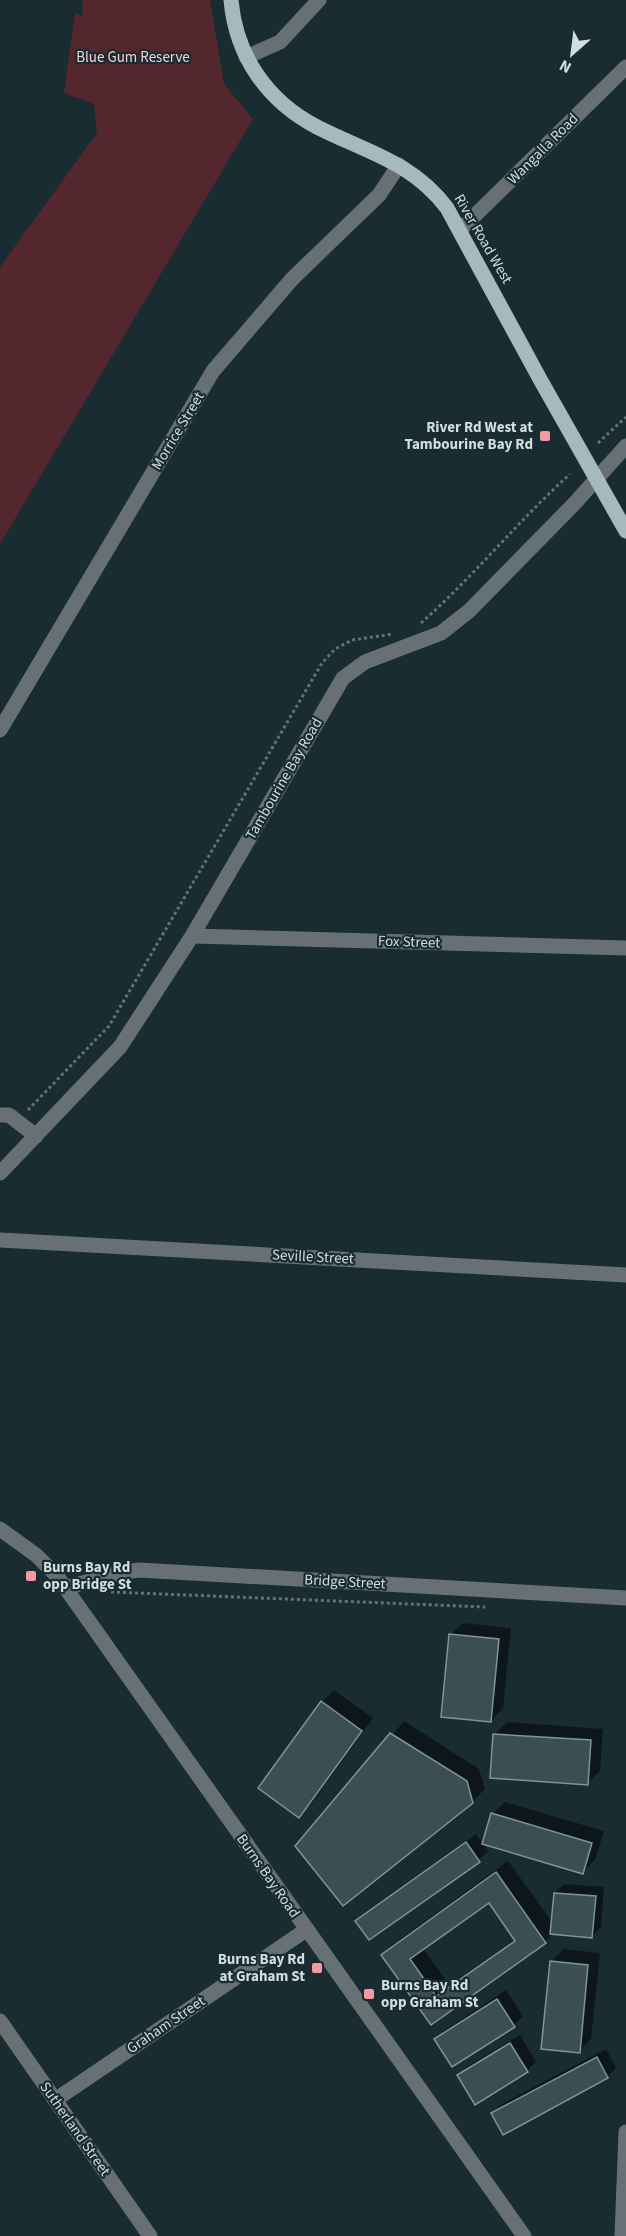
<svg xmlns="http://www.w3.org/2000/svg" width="626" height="2236" font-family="'Source Sans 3',sans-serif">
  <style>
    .green { fill: #53272d }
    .shadow { fill: #0007; fill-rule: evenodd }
    .building { fill: #3a4e54; stroke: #7f959c; stroke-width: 1.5; fill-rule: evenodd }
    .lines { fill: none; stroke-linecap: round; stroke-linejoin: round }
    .path { stroke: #627377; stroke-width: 3; stroke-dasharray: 3 3; stroke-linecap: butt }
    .minor { stroke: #677173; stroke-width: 15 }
    .major { stroke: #a6b9bf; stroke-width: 15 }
    .poi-dot { fill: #f49aa5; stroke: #192c31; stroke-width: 2 }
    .labels { text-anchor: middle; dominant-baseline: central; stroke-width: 4.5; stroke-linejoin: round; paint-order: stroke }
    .park-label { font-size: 15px; fill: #facfd3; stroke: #192c31 }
    .street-label { font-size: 15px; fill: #d1dde0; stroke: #192c31 }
    .poi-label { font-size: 15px; font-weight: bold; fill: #d1dde0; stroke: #192c31; text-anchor: end }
  </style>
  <rect width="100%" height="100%" fill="#192c31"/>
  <!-- green -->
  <polygon class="green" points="83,0 210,0 224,84 253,119 0,544 0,267 97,133 94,104 64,93 75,13 82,16"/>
  <!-- shadow -->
  <g class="shadow">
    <polygon points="463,1623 511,1628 503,1708 491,1721 450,1635"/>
    <polygon points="334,1690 373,1718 311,1804 299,1816 322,1702"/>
    <polygon points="404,1721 479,1769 485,1789 472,1802 297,1846"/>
    <polygon points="507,1722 603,1729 600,1771 587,1783 495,1734"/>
    <polygon points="505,1802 604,1831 595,1860 583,1872 492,1814"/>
    <polygon points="476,1834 488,1851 479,1860 357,1921 366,1912"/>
    <path d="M 508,1861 L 553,1923 L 555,1893 L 564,1884 L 604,1887 L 601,1927 L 592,1936 L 554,1933 L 545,1942 L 432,2023 L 382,1955 L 395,1943 ZM 490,1901 L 516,1939 L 449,1985 L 423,1948 Z"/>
    <polygon points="563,1949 600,1953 591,2039 579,2051 551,1962"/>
    <polygon points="506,1990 523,2016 514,2025 436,2039 445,2030"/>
    <polygon points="520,2035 536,2062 527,2071 459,2076 468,2066"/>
    <polygon points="606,2049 616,2068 607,2077 493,2113 502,2104"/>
  </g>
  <!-- building -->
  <g class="building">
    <polygon points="449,1634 499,1639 491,1722 441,1717"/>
    <polygon points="321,1701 362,1731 299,1818 258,1788"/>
    <polygon points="390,1733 467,1781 473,1803 343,1906 295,1846"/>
    <polygon points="493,1734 591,1740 588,1785 490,1778"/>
    <polygon points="491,1813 592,1843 583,1874 482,1844"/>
    <polygon points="466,1842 480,1862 369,1940 355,1921"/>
    <path d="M 496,1872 L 546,1943 L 431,2025 L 381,1955 ZM 489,1903 L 515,1941 L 436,1996 L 410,1959 Z"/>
    <polygon points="554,1893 596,1896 592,1938 550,1934"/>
    <polygon points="550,1961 588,1965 580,2053 541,2049"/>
    <polygon points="497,1999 515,2027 452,2067 434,2039"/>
    <polygon points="510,2043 528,2072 475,2105 457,2075"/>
    <polygon points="597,2057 608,2078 503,2135 491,2113"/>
  </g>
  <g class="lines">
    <!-- path -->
    <g class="path">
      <polyline points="480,230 487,241"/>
      <polyline points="598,443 626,417"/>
      <path d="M 421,623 C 474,576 518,521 570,474"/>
      <polyline points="28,1110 109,1026 322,663 335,649 352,640 393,634"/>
      <polyline points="111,1592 485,1607"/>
    </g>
    <!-- minor -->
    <g class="minor">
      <polyline points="246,57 280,42 319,0"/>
      <polyline points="460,230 626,67"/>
      <polyline points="0,730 213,371 292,279 379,195 399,165"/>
      <polyline points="192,936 626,948"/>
      <polyline points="0,1115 9,1115 36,1136"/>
      <polyline points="0,1173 120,1047 192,936 343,678 365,662 441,633 469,611 574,504 626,446"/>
      <polyline points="0,1240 626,1275"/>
      <polyline points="0,1529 36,1555 57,1576 524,2236"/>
      <polyline points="65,1588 118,1573 139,1570 626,1598"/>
      <polyline points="0,2021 150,2236"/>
      <polyline points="55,2100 306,1930"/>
      <polyline points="622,2236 626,2132"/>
    </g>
    <!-- major -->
    <path class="major" d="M 231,0 C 236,56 267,101 317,127 C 366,152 411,161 447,208 L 541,381 L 626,531"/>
  </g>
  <!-- markers -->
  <g class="poi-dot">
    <rect x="539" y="430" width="12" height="12" rx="3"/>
    <rect x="25" y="1570" width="12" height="12" rx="3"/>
    <rect x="311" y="1962" width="12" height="12" rx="3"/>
    <rect x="363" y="1988" width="12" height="12" rx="3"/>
  </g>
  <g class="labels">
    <!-- park labels -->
    <g class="park-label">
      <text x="133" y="57">Blue Gum Reserve</text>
    </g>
    <!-- street labels -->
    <g class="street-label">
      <text transform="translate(543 149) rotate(-45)">Wangalla Road</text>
      <text transform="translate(483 239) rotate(60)">River Road West</text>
      <text transform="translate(178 431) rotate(-59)">Morrice Street</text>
      <text transform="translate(284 779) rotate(-60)">Tambourine Bay Road</text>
      <text transform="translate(409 942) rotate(2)">Fox Street</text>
      <text transform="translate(313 1257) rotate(3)">Seville Street</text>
      <text transform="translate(345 1582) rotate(3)">Bridge Street</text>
      <text transform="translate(268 1876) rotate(55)">Burns Bay Road</text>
      <text transform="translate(166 2025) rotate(-34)">Graham Street</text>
      <text transform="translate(75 2129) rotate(55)">Sutherland Street</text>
    </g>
    <!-- poi labels -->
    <g class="poi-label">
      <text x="533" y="427">River Rd West at<tspan x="533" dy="17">Tambourine Bay Rd</tspan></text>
      <text x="43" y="1567" text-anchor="start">Burns Bay Rd<tspan x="43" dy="17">opp Bridge St</tspan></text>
      <text x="305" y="1959">Burns Bay Rd<tspan x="305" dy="17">at Graham St</tspan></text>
      <text x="381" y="1985" text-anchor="start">Burns Bay Rd<tspan x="381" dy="17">opp Graham St</tspan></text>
    </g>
  </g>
  <!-- north arrow -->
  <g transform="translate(572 54) rotate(208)" stroke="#192c31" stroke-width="4.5" paint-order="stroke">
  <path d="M0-4.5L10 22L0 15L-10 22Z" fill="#d1dde0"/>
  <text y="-9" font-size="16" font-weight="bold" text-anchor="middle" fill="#d1dde0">N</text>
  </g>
</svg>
